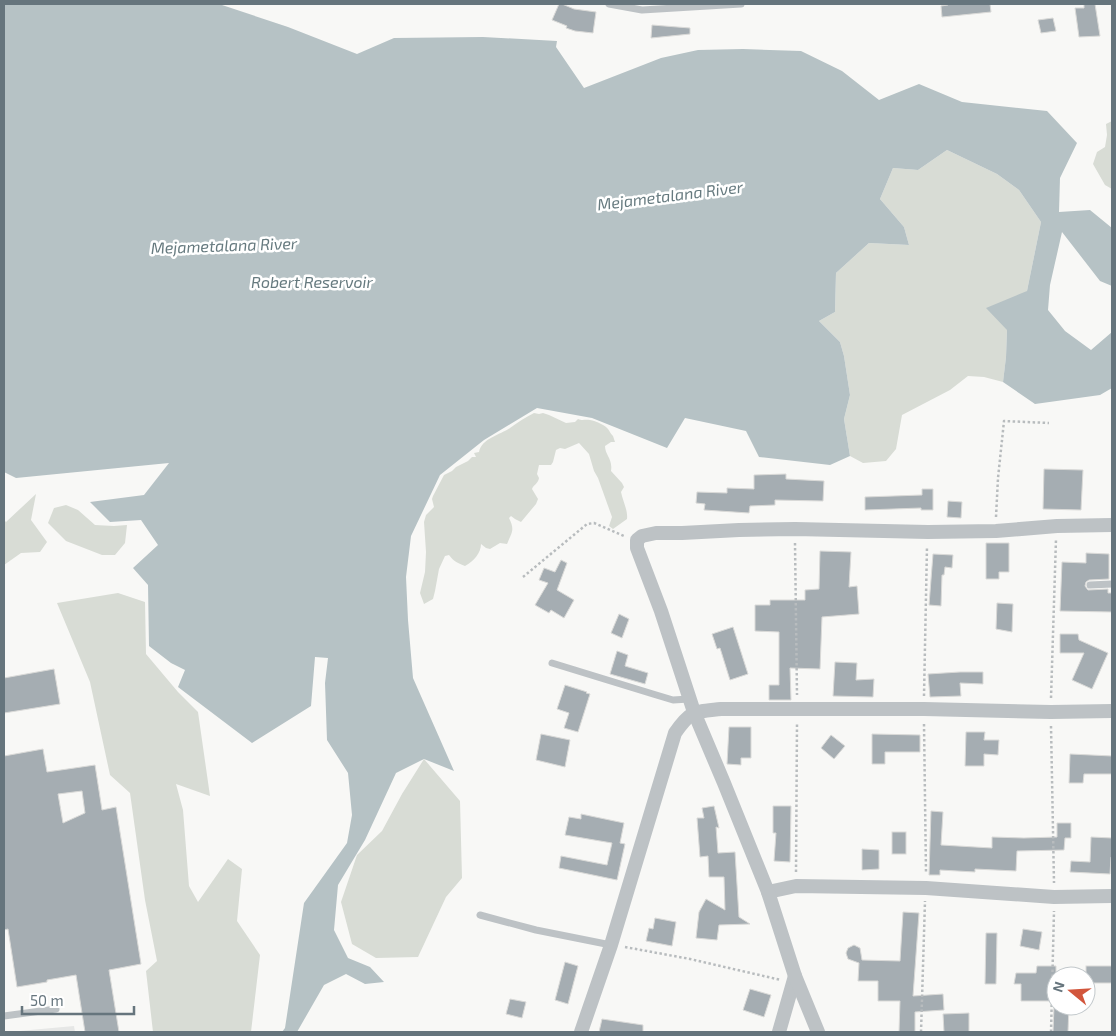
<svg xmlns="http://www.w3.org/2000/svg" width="1116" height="1036" font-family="'Exo 2',sans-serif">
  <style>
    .built { fill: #e6e7e6 }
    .green { fill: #d8dcd5 }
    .water { fill: #b6c2c5 }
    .building { fill: #a5adb2; stroke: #dadad8; fill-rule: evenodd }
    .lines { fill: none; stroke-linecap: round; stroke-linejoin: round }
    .path { stroke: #b8bcbe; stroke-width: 2.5; stroke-dasharray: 2.5 2.5; stroke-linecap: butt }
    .lane { stroke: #bdc2c5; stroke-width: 7 }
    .street { stroke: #bdc2c5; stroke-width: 14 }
    .labels { text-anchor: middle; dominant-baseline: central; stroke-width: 5; stroke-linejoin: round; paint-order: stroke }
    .water-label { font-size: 16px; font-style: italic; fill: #667a7f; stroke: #fff }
  </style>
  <rect width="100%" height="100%" fill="#f8f8f6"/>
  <!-- built -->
  <polygon class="built" points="74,1026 75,1032 8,1032"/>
  <!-- green -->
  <g class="green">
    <polygon points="1112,121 1112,189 1105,185 1093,164 1097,152 1105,147 1107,135 1106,124"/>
    <polygon points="947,150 997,174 1019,190 1041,222 1027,291 1007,330 1006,357 1003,382 984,377 968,376 950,390 902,415 896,449 886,461 863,463 850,456 844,419 850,395 844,356 840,342 819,321 835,312 836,273 869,243 909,245 904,227 880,199 893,168 918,170"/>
    <path d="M 534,413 L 539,414 L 543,413 L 549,415 L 566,423 L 575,422 L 578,419 C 583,421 584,419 590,420 C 596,421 605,425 608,429 C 610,432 611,434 613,436 L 615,442 L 611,442 L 605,446 C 605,455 613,459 611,471 L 622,483 L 624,487 L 621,492 C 623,502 628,510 627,519 L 613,529 L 609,526 L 612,517 L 598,478 L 594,471 L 589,454 L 579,443 L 565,449 L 560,448 L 556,450 L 553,462 L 551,465 L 539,465 L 537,474 L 539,478 C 538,484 534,484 532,489 L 538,499 L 536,504 L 521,522 L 515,519 L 511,516 L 509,518 C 515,530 512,532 507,544 L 500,543 L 490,549 L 486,548 L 481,544 C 481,553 474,561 465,566 C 458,563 454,562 449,555 L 445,556 L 439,569 L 435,591 L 433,599 L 424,604 L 420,593 L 425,572 L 426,552 L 424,522 L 426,515 L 434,507 L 432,499 L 433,496 L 444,475 L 452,471 L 456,467 L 468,461 L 472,457 L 476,457 L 474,453 L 479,452 C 482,438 500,435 510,428 C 518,422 526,417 534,413 Z"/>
    <polygon points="36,494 31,520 47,542 40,552 21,553 4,565 4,520 6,522"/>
    <polygon points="66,505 78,510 95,525 114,526 127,525 125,543 115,555 102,555 66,541 48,523 54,508"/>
    <polygon points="118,593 145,602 146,654 178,692 198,712 210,796 176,784 183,810 189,886 198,902 228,859 242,869 237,921 260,955 251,1032 153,1032 146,971 157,961 145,900 130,793 110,775 90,682 57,603"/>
    <polygon points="424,759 460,801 462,878 446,897 418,957 376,958 352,944 341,902 357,855 382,831 402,794"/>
  </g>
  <!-- water -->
  <polygon class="water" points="4,4 219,4 288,27 357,54 394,38 483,37 557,41 556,47 584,88 661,58 698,50 743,49 801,51 842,71 879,100 919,84 962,102 1047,111 1077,143 1060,178 1059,212 1090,210 1112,228 1112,286 1100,281 1062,232 1050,285 1048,310 1065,331 1091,350 1112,332 1112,388 1100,395 1035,404 1003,382 1006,357 1007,330 986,308 1027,291 1041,222 1019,190 997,174 947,150 918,170 893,168 880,199 904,227 909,245 869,243 836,273 835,312 819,321 840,342 844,356 850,395 844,419 850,456 830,465 759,457 746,431 685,418 667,448 592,418 537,408 484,440 440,475 411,536 406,577 408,620 413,678 454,771 424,759 396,773 365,840 338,885 334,930 348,958 370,967 384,982 365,984 346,974 324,985 297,1032 282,1032 285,1028 304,903 347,843 352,815 348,773 327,740 325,683 328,658 315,657 311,706 252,743 178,687 185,670 171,663 149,646 148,585 133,568 158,545 141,520 110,522 90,502 144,495 169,463 16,478 4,472"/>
  <!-- building -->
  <g class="building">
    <polygon points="559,4 562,4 574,9 596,12 593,33 575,31 566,28 567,26 552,20"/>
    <polygon points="948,4 990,4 991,12 942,17 941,6 948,5"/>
    <polygon points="1084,4 1095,4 1100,36 1079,37 1075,8 1084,8"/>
    <polygon points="1053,18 1056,31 1041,33 1038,20"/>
    <polygon points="652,25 690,28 690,34 651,38"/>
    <polygon points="1044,469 1083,470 1081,510 1043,509"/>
    <polygon points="786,474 786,479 824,481 823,501 775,500 775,505 750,506 749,513 704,510 705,504 696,503 697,492 727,493 727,488 754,489 754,475"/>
    <polygon points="922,489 933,489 933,510 921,510 921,508 865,510 865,497 922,495"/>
    <polygon points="948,501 962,502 961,518 947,517"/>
    <polygon points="986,543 1009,543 1009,572 999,572 999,579 986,579"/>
    <polygon points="820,551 851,552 849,587 857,586 859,614 822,617 820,669 790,668 791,700 769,700 769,685 779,685 779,632 755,631 755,605 770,605 770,600 805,600 805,590 819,589"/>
    <polygon points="1086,553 1109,554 1109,579 1089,580 1086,582 1085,586 1088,590 1108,589 1108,593 1112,593 1112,612 1060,611 1062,562 1086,563"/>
    <polygon points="933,554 953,555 952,568 945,567 944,575 942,575 941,606 929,605"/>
    <polygon points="561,560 567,563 557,590 574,600 564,618 551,610 549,613 535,605 548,583 539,580 544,568 555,572"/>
    <polygon points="997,603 1013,604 1012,632 996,629"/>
    <polygon points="619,614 629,619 622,638 611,633"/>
    <polygon points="733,627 748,674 730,680 720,648 717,649 712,634"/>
    <polygon points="1060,634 1078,634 1079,640 1108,653 1092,689 1072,680 1084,653 1060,653"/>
    <polygon points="617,651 628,655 625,666 648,673 645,684 610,674"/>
    <polygon points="835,662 857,663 856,680 874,679 873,697 833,696"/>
    <polygon points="54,669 60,704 4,713 4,678"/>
    <polygon points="960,672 983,672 983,684 960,683 961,696 930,697 928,674"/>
    <polygon points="565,685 587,692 586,693 590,694 578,732 564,728 569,713 557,709"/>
    <polygon points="729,727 751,727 751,758 741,758 741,765 727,764"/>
    <polygon points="966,732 985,732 984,740 999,740 998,755 984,754 984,766 965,766"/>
    <polygon points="541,734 570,740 565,767 536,760"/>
    <polygon points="872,734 920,735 920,752 885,752 885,764 872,764"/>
    <polygon points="831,735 845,746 834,759 821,748"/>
    <path d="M 43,749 L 47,772 L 95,765 L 102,810 L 116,807 L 141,964 L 109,970 L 119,1032 L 85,1032 L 76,975 L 47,980 L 47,982 L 17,987 L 8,929 L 4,930 L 4,756 ZM 82,791 L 85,813 L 63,823 L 58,794 Z"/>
    <polygon points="1070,754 1112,756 1112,774 1084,774 1083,783 1069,783"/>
    <polygon points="714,806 719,828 716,827 718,853 735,852 739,917 750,924 719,925 717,940 696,938 699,912 706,899 725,910 724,877 709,877 708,856 700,857 697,818 704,818 702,808"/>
    <polygon points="773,806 791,806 790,862 774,861 776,833 773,833"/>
    <polygon points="931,811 943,812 941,845 992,848 992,837 1024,838 1057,837 1057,823 1071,823 1071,838 1065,838 1064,850 1017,851 1016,871 975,869 975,872 940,870 940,875 929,875"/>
    <polygon points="581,814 624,823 620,843 625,844 617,880 559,868 561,856 607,865 612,843 565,835 569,817 581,819"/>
    <rect x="892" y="832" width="14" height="22"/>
    <polygon points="1091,837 1112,838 1112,857 1111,857 1110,874 1070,872 1071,861 1090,862"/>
    <polygon points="862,849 879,850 879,869 862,870"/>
    <polygon points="903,912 919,913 913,996 943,994 944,1010 915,1012 915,1032 899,1032 900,1001 878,1001 878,981 858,981 859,963 848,959 846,953 848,948 854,945 860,948 862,960 900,961"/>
    <polygon points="655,918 676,922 672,946 646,941 649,928 653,929"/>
    <polygon points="1023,929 1042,932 1039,950 1020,946"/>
    <polygon points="986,933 997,933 996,984 985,984"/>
    <polygon points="565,962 578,966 568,1004 555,1000"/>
    <polygon points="1037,966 1056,966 1056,1001 1021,1001 1021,984 1014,984 1016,973 1036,973"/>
    <rect x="1086" y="966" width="26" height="17"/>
    <polygon points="750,989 771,995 764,1017 743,1010"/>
    <polygon points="510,999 526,1002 522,1018 506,1014"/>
    <polygon points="1054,1006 1069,1006 1068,1032 1053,1032"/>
    <polygon points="969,1013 969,1032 944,1032 943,1014"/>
    <polygon points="602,1019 643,1025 643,1032 599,1032"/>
  </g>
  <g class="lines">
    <!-- path -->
    <g class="path">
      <polyline points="996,517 998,478 1004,421 1049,423"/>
      <polyline points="795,543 797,695"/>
      <polyline points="523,577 587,524 594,523 624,536"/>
      <polyline points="924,696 927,546"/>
      <polyline points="1051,698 1056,539"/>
      <polyline points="924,724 926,873"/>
      <polyline points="1051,726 1054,883"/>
      <polyline points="796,872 797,723"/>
      <polyline points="625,947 690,959 781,980"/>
      <polyline points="921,1032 925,901"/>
      <polyline points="1051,1032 1054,911"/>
    </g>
    <!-- lane -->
    <g class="lane">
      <polyline points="609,4 642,10 741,4"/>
      <polyline points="1090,585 1112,584"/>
      <polyline points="552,663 653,694 673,700 689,699"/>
      <polyline points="480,915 536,930 611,945"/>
      <polyline points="4,1016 56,1009"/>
    </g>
    <!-- street -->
    <g class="street">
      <polyline points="768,892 796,886 926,888 1054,897 1112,896"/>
      <path d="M 581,1032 L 611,945 L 675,733 C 691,710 694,712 721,709 L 924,709 L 1051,712 L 1112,711"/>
      <polyline points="779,1032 795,976"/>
      <polyline points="818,1032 795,976 768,892 724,783 694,712 661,611 637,548 637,540 642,536 656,533 682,533 739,530 795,529 928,532 996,531 1057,526 1112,525"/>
    </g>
  </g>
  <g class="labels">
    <!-- water labels -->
    <g class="water-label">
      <text transform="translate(670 195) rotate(-7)">Mejametalana River</text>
      <text transform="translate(224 245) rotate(-2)">Mejametalana River</text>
      <text x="312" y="281">Robert Reservoir</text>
    </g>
  </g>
  <!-- border -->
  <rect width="1116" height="1036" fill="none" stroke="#66757d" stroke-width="10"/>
  <!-- north arrow -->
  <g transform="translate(1071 991) rotate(288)"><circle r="24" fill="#ffffff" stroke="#c2c8cb"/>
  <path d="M0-4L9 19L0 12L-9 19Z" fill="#d2563c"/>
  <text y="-8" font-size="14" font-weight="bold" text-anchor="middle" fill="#66757d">N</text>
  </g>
  <!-- scale -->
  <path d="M22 1006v8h112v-8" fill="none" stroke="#66757d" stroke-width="2.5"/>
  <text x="30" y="1006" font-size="15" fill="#66757d" stroke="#ffffff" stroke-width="4" paint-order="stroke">50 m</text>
</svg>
